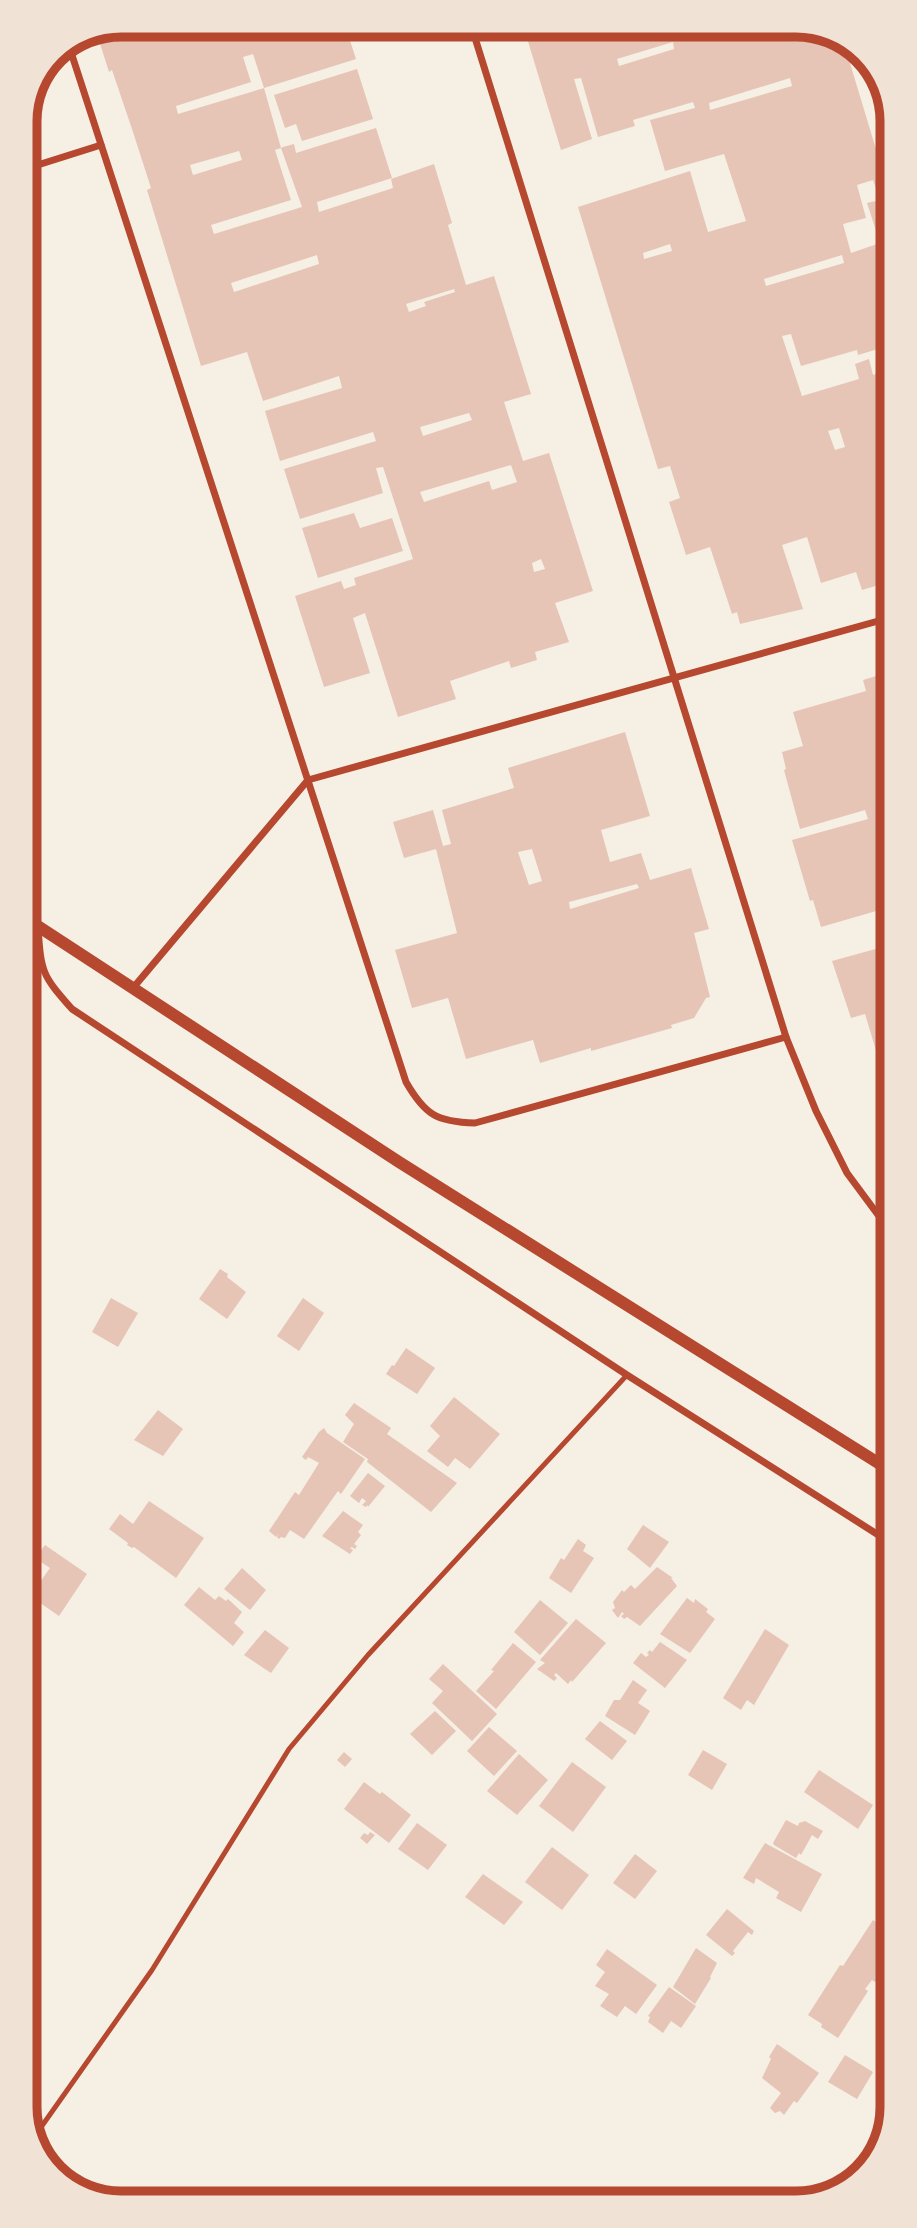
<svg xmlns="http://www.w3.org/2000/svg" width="917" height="2228" font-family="Poppins,sans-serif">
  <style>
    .building { fill: #e6c5b7; fill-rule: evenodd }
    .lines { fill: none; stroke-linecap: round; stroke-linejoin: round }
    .service { stroke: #b5482f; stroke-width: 5 }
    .minor { stroke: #b5482f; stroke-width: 7 }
    .tertiary { stroke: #b5482f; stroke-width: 12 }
    .rim { fill: none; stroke: #b5482f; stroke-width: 9 }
  </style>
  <rect width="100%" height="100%" fill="#f6efe4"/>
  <!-- building -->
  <g class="building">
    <path d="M 121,24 L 283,25 L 284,27 L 291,25 L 345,25 L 356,59 L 264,88 L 253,54 L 243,57 L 251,82 L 176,106 L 178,114 L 264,88 L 281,148 L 275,150 L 291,200 L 211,225 L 214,234 L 302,207 L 281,148 L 283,147 L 294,144 L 296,153 L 376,128 L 392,178 L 317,202 L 319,212 L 393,188 L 391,179 L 434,164 L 452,223 L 448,225 L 466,285 L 494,276 L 531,394 L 504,402 L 523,461 L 549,453 L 593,591 L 555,603 L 569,642 L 535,652 L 537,660 L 511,668 L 509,661 L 450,681 L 456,699 L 398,717 L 365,613 L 353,618 L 370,673 L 324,687 L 295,596 L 341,581 L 344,589 L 356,585 L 354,578 L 413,559 L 383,467 L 376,468 L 383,493 L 300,519 L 284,469 L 376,441 L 373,432 L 280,461 L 265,411 L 342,388 L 339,376 L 263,401 L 247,352 L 201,366 L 147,190 L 151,188 L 132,129 L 112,70 L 109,72 L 97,34 ZM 239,151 L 242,160 L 193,175 L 190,165 ZM 317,255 L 319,264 L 234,292 L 231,283 ZM 454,289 L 455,292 L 424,302 L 426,306 L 409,312 L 406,304 ZM 469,413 L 472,420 L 423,436 L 420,427 ZM 511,465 L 517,482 L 492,490 L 489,481 L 424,502 L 420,492 ZM 541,559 L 545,569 L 534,572 L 532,563 Z"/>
    <path d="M 523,25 L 753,25 L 757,38 L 803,25 L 843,40 L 888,189 L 888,346 L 858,355 L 857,350 L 801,366 L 791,334 L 782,336 L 802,396 L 859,379 L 855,364 L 869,359 L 873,375 L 888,370 L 889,582 L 862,590 L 856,572 L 821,583 L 807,537 L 782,545 L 803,609 L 740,624 L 737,612 L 732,614 L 710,547 L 686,555 L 669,502 L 680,498 L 670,466 L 658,469 L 578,207 L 690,171 L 708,232 L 746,221 L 724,154 L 665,171 L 650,120 L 695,108 L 693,102 L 633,120 L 635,126 L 598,137 L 581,78 L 574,79 L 592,139 L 561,150 ZM 673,42 L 674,49 L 619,66 L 617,59 ZM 790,78 L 792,86 L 710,110 L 709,103 ZM 873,180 L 880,200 L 867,203 L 880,243 L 851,253 L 843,224 L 866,218 L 857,185 ZM 670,244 L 672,251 L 644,259 L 643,253 ZM 842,255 L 844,263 L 766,286 L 764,279 ZM 839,428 L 845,447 L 835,450 L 828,431 Z"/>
    <polygon points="357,69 373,119 302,141 296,124 285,128 274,95"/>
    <polygon points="354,513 360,528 392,518 403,551 318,578 302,528"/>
    <polygon points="889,672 890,907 821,927 813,900 810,901 792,840 868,819 865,810 800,829 784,770 786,769 782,752 803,746 793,712 866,691 863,680"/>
    <path d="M 625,732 L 650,816 L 601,830 L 610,862 L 641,853 L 650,880 L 691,868 L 709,929 L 694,933 L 710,997 L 706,998 L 694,1018 L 671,1025 L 672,1028 L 591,1051 L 591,1048 L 540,1063 L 533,1040 L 466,1059 L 448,998 L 412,1008 L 395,950 L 457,933 L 436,849 L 404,858 L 393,822 L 433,810 L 443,846 L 451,844 L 442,810 L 514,788 L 508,768 ZM 532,849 L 542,881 L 529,885 L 518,852 ZM 637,884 L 639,888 L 570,909 L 569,902 Z"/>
    <polygon points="890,945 890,1075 884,1077 865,1014 851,1018 832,961"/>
    <polygon points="220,1269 228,1274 227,1277 246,1292 227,1319 199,1299"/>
    <polygon points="111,1298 138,1313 118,1347 92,1332"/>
    <polygon points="303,1298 324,1313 299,1351 277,1336"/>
    <polygon points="406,1348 435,1368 417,1394 386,1374 392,1365 394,1366"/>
    <polygon points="454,1397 500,1434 470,1469 455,1458 448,1467 427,1451 440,1436 430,1426"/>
    <polygon points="354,1403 391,1428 387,1434 457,1483 431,1512 367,1462 368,1459 343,1442 354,1424 345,1415"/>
    <polygon points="158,1410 183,1429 163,1456 134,1440"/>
    <polygon points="324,1428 327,1433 365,1459 341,1494 338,1491 304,1539 290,1530 285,1538 281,1537 279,1539 277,1537 278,1534 276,1537 269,1531 295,1492 299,1495 319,1463 308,1457 306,1460 302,1457 319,1432"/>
    <polygon points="368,1473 385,1486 368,1507 368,1505 366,1507 362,1505 366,1501 362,1498 359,1503 350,1496"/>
    <polygon points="149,1501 204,1538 176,1578 134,1547 132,1548 127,1545 128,1543 109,1529 120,1514 133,1524"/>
    <polygon points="343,1511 363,1525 358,1532 361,1535 354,1544 357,1546 355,1549 352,1547 350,1548 353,1550 350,1554 322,1536"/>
    <polygon points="643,1525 669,1542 650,1568 627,1549"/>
    <polygon points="578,1539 586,1545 583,1551 594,1558 571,1593 549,1578 561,1558 564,1560"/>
    <polygon points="45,1545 87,1574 59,1616 30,1596 50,1568 35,1558"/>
    <polygon points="657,1567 673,1578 671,1578 677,1586 640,1626 627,1617 624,1619 621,1616 624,1614 622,1612 618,1618 612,1610 615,1608 613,1602 622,1590 624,1592 631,1585 635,1589"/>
    <polygon points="242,1568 266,1590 250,1610 224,1589"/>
    <polygon points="199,1587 215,1600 219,1596 226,1601 228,1599 242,1612 234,1623 244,1632 233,1646 184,1605"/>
    <polygon points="687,1598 694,1603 695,1599 708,1609 706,1612 715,1619 690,1653 660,1634"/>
    <polygon points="540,1600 568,1623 540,1655 514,1632"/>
    <polygon points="576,1619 606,1643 572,1682 571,1680 568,1684 556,1673 554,1675 557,1678 554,1681 537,1669 545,1663 540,1660"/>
    <polygon points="765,1629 789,1645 754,1705 747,1700 741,1710 723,1698"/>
    <polygon points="265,1630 289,1648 271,1673 244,1655"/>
    <polygon points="660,1642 687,1660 665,1688 633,1663 641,1653 646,1657 649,1655 647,1653 650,1650 652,1652"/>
    <polygon points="513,1643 536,1662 496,1709 476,1691 494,1671 491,1670"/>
    <polygon points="443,1664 497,1714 472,1741 432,1703 443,1691 429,1679"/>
    <polygon points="633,1680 647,1690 638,1703 650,1711 635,1735 605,1716 614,1700 620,1700"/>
    <polygon points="435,1711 456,1731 432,1755 410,1734"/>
    <polygon points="600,1721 627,1741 612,1760 585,1739"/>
    <polygon points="489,1727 517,1751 494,1776 467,1751"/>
    <polygon points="703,1750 727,1764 712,1790 688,1775"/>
    <polygon points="344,1752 352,1759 345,1767 337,1760"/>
    <polygon points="519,1754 548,1780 517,1815 487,1791"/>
    <polygon points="572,1762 606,1787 573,1832 539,1806"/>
    <polygon points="819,1770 873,1805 858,1829 804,1792"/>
    <polygon points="364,1782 380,1794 382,1792 411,1815 389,1843 344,1809"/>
    <polygon points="786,1820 798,1826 799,1823 805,1821 823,1831 818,1839 812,1835 801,1855 799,1853 796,1858 774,1845 773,1843"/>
    <polygon points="417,1823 447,1845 428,1870 398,1849"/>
    <polygon points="370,1832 375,1835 367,1844 360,1838 364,1833 368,1835"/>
    <polygon points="765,1843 822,1874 801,1912 776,1898 779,1892 756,1878 754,1884 743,1878"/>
    <polygon points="552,1847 589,1875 562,1910 525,1882"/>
    <polygon points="635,1854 657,1871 635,1899 613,1883"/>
    <polygon points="483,1874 523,1902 504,1925 465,1897"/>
    <polygon points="727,1909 754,1931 752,1935 748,1932 733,1951 735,1953 732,1956 706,1935"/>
    <polygon points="873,1920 892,1932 892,1976 883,1971 875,1982 872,1980 865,1989 868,1991 838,2038 821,2027 822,2024 808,2015 840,1965 843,1966"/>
    <polygon points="696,1948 717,1963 710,1977 711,1978 695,2004 673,1987"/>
    <polygon points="607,1949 657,1985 636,2014 625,2006 617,2017 600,2006 609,1994 595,1986 605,1972 596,1965"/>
    <polygon points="669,1987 696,2006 681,2028 671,2021 663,2033 648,2022 650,2017 648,2016"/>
    <polygon points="777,2044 819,2073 797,2103 794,2101 784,2115 780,2111 775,2113 770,2108 781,2093 762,2078 771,2059 769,2057"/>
    <polygon points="845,2055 873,2072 857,2099 828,2082"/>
  </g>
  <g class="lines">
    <!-- service -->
    <polyline class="service" points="32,2140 152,1970 289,1749 368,1655 627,1375"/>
    <!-- minor -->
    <g class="minor">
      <polyline points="471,25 786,1037 816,1111 847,1173 890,1231"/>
      <path d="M 69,46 L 406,1082 C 425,1115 437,1122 475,1123 L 786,1037"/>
      <polyline points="25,169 101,145"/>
      <path d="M 38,927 C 41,973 42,975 72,1009 L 627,1375 L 891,1543"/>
      <polyline points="133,988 308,780 889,618"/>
    </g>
    <!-- tertiary -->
    <polyline class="tertiary" points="27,919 399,1162 891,1471"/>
  </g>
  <!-- crop -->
  <path d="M0 0H917V2228H0ZM121 37H796A84 84 0 0 1 880 121V2107A84 84 0 0 1 796 2191H121A84 84 0 0 1 37 2107V121A84 84 0 0 1 121 37Z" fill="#f1e2d6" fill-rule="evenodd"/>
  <path class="rim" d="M121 37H796A84 84 0 0 1 880 121V2107A84 84 0 0 1 796 2191H121A84 84 0 0 1 37 2107V121A84 84 0 0 1 121 37Z"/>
</svg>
